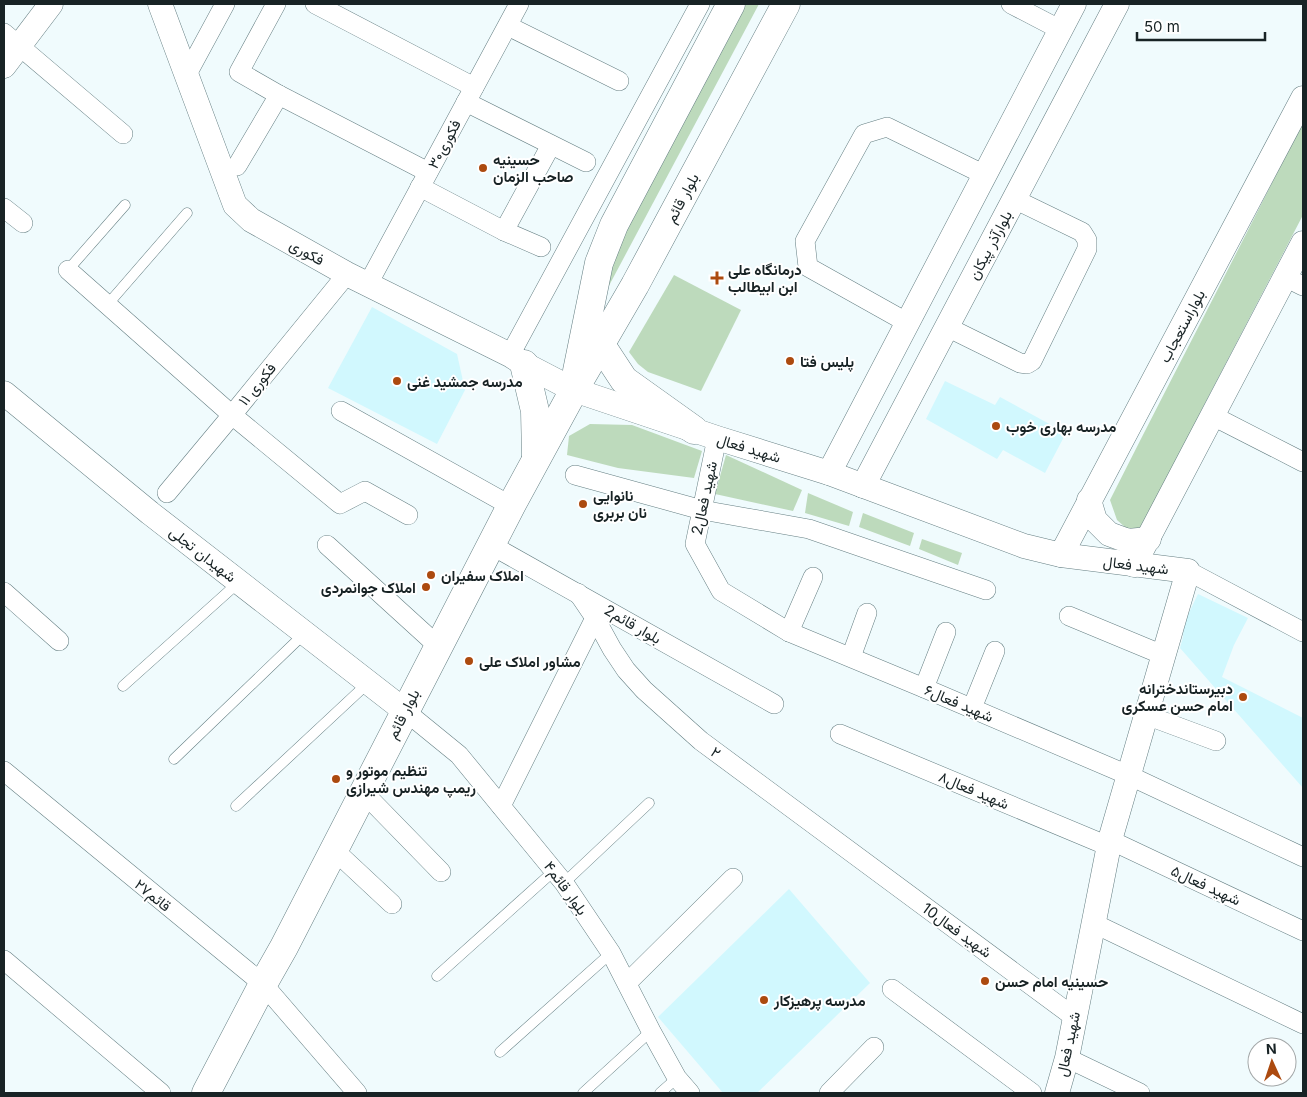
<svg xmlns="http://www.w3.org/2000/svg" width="1307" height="1097" font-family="Inter,Vazirmatn,sans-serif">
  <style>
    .built { fill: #d1f8fe }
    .green { fill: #bddabc }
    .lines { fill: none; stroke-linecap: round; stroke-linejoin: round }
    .service-casing { stroke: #657f83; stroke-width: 11 }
    .minor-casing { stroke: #657f83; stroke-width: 20 }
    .tertiary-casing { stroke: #657f83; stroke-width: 25 }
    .secondary-casing { stroke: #657f83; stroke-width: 29 }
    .service { stroke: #fff; stroke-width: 10 }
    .minor { stroke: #fff; stroke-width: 19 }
    .tertiary { stroke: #fff; stroke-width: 24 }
    .secondary { stroke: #fff; stroke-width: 28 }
    .poi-dot { fill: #ac4a0f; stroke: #fff; stroke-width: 2 }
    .labels { text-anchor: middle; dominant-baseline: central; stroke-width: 4; stroke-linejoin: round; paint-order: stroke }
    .street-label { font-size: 15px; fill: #182325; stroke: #fff }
    .poi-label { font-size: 15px; font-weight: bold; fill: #182325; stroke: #fff; text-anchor: start }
  </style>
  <rect width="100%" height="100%" fill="#f0fbfd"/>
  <!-- built -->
  <g class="built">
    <polygon points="372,307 457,354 465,390 437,444 328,388"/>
    <polygon points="945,381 995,405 1000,397 1066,433 1045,473 1003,450 997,459 926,419"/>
    <polygon points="1198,594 1248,618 1234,645 1222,677 1303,718 1303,788 1180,648 1183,637 1184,623"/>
    <polygon points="789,889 870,983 757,1093 723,1093 658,1017"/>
  </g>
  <!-- green -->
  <g class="green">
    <polygon points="746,4 759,4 604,295 606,264"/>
    <path d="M 1303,121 L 1303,215 L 1201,411 L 1172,473 L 1141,528 L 1126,528 L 1117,520 L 1110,500 C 1174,373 1240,248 1303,121 Z"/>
    <polygon points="674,275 741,310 701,391 648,372 638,364 629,352"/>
    <polygon points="590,424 632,425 702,451 694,478 618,468 567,455 569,436"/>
    <polygon points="726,455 802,490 793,511 715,494"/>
    <polygon points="808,493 853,512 849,526 805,513"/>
    <polygon points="863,513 914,533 910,546 859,527"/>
    <polygon points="922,539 962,553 958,565 919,549"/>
  </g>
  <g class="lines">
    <defs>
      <g id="service">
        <polyline points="68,270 125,205"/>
        <polyline points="108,304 187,213"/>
        <polyline points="123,686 239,582"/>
        <polyline points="174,759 305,633"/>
        <polyline points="236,806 368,683"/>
        <polyline points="564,883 649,803"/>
        <polyline points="437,976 555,870"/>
        <polyline points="500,1052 611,953"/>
        <polyline points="583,1093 651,1031"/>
        <polyline points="660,1093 677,1078"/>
      </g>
      <g id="minor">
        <polyline points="276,4 239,72 279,95 428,172"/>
        <polyline points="315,4 474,87"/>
        <polyline points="1011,4 1061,30"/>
        <polyline points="508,26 619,81"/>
        <polyline points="4,33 123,134"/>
        <polyline points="186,76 225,4"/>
        <polyline points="466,102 586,162"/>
        <polyline points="237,166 279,95"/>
        <polyline points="420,187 504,231 541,247"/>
        <polyline points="4,208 23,223"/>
        <polyline points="504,231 551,145"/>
        <polyline points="68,270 232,415 340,504 365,491 408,515"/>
        <polyline points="1285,277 1303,286"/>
        <polyline points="368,284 519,4"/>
        <polyline points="908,323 808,267 805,241 864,134 887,127 985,175"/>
        <polyline points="947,327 1020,363 1027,364 1032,361 1087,249 1087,240 1082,232 1014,199"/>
        <polyline points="510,355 700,4"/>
        <polyline points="341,411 511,506"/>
        <polyline points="1213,416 1303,462"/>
        <polyline points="717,438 695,544 721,591 789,632 924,688 1128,775 1303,857"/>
        <polyline points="575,475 702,510 809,529 986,590"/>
        <polyline points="167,493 232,415 347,274"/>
        <polyline points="327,545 438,646"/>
        <polyline points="491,545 774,704"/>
        <polyline points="1188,571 1303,632"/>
        <polyline points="4,592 59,641"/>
        <polyline points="578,593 595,618 612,649 626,670 644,690 701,741 1074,1017"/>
        <polyline points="1069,616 1163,655"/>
        <polyline points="789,632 813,577"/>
        <polyline points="851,657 867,613"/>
        <polyline points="924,688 946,632"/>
        <polyline points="972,708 995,651"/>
        <polyline points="405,711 459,755 564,883 611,953 651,1031 677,1078 690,1093"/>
        <polyline points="1146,715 1216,741"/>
        <polyline points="840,734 1108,846"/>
        <polyline points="4,771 263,984 357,1093"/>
        <polyline points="363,792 441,872"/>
        <polyline points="501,806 595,618"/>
        <polyline points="1110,840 1303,931"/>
        <polyline points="333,849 392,904"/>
        <polyline points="1093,923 1303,1024"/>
        <polyline points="4,960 161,1093"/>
        <polyline points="627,983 733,878"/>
        <polyline points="892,989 1032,1093"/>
        <polyline points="1067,1058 1140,1093"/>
        <polyline points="829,1093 874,1047"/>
      </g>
      <g id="tertiary">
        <polyline points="160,4 235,205 251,220 347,274 510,355 524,364 574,390 717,438 829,473 1024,546 1061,555 1188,571 1110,840 1067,1058 1057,1093"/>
        <polyline points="4,66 51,4"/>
        <polyline points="4,393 150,513 405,711"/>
        <polyline points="829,473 1074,4"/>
        <polyline points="863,486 1117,4"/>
        <polyline points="1089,500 1095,520 1109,534 1128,541 1149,539"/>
        <polyline points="1061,555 1303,98"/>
        <polyline points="1134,565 1303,243"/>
      </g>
      <g id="secondary">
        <polyline points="601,345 624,380 694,430"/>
        <polyline points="524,364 535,411 536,458"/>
        <polyline points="577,371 599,263 614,225 731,4"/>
        <polyline points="206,1093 263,984 284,947 511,506 574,390 635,285 786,4"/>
      </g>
    </defs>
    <!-- service casing -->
    <use href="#service" class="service-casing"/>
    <!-- minor casing -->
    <use href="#minor" class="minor-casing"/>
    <!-- tertiary casing -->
    <use href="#tertiary" class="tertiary-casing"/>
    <!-- secondary casing -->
    <use href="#secondary" class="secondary-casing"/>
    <!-- service -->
    <use href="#service" class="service"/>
    <!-- minor -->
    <use href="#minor" class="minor"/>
    <!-- tertiary -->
    <use href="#tertiary" class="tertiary"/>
    <!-- secondary -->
    <use href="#secondary" class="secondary"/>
  </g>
  <!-- markers -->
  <g class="poi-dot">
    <circle cx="483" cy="168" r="5"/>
    <path d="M714.5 270.5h5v5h5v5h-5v5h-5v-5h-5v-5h5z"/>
    <circle cx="790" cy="361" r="5"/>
    <circle cx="397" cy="381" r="5"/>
    <circle cx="996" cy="426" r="5"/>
    <circle cx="583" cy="504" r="5"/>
    <circle cx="431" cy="575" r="5"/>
    <circle cx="426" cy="587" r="5"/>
    <circle cx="469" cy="661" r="5"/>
    <circle cx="1243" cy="697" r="5"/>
    <circle cx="336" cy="779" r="5"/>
    <circle cx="985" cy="981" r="5"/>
    <circle cx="764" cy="1000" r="5"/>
  </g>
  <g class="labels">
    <!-- street labels -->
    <g class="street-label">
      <text transform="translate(444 144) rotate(-62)">فکوری۳۰</text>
      <text transform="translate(682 198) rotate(-62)">بلوار قائم</text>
      <text transform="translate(990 245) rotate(-62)">بلوارآذر پیکان</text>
      <text transform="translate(307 252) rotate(29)">فکوری</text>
      <text transform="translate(1182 326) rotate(-62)">بلواراستعجاب</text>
      <text transform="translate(257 384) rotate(-51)">فکوری ۱۱</text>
      <text transform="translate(749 448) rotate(17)">شهید فعال</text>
      <text transform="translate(704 498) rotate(-78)">شهید فعال2</text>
      <text transform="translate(203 554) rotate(38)">شهیدان تجلی</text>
      <text transform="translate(1136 565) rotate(7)">شهید فعال</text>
      <text transform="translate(633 624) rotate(30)">2بلوار قائم</text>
      <text transform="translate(959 703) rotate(23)">شهید فعال۶</text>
      <text transform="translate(403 714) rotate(-63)">بلوار قائم</text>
      <text transform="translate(716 752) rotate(36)">۲</text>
      <text transform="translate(974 790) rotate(23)">شهید فعال۸</text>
      <text transform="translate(1206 885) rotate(25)">شهید فعال۵</text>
      <text transform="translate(566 888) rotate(54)">بلوار قائم۴</text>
      <text transform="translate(153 895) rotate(39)">قائم۲۷</text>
      <text transform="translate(957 930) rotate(36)">10شهید فعال</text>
      <text transform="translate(1068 1044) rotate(-78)">شهید فعال</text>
    </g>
    <!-- poi labels -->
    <g class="poi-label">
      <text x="493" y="159">حسینیه<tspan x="493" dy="17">صاحب الزمان</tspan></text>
      <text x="728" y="269">درمانگاه علی<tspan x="728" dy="17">ابن ابیطالب</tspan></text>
      <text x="800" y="361">پلیس فتا</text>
      <text x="407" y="381">مدرسه جمشید غنی</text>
      <text x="1006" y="426">مدرسه بهاری خوب</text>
      <text x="593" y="495">نانوایی<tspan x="593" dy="17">نان بربری</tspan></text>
      <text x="441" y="575">املاک سفیران</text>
      <text x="416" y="587" text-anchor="end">املاک جوانمردی</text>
      <text x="479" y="661">مشاور املاک علی</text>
      <text x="1233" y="688" text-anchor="end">دبیرستاندخترانه<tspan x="1233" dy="17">امام حسن عسکری</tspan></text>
      <text x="346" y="770">تنظیم موتور و<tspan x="346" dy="17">ریمپ مهندس شیرازی</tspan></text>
      <text x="995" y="981">حسینیه امام حسن</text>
      <text x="774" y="1000">مدرسه پرهیزکار</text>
    </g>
  </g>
  <!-- border -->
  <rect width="1307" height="1097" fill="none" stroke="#182325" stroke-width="10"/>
  <!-- north arrow -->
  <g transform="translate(1272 1062) rotate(357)"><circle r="24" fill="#ffffff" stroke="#a3a7a8"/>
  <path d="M0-4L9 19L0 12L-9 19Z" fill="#ac4a0f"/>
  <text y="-8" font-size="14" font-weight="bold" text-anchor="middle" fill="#182325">N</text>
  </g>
  <!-- scale -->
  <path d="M1137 32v8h128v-8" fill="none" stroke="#182325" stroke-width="2.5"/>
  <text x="1144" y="32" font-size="15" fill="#182325" stroke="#ffffff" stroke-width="4" paint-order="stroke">50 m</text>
</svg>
